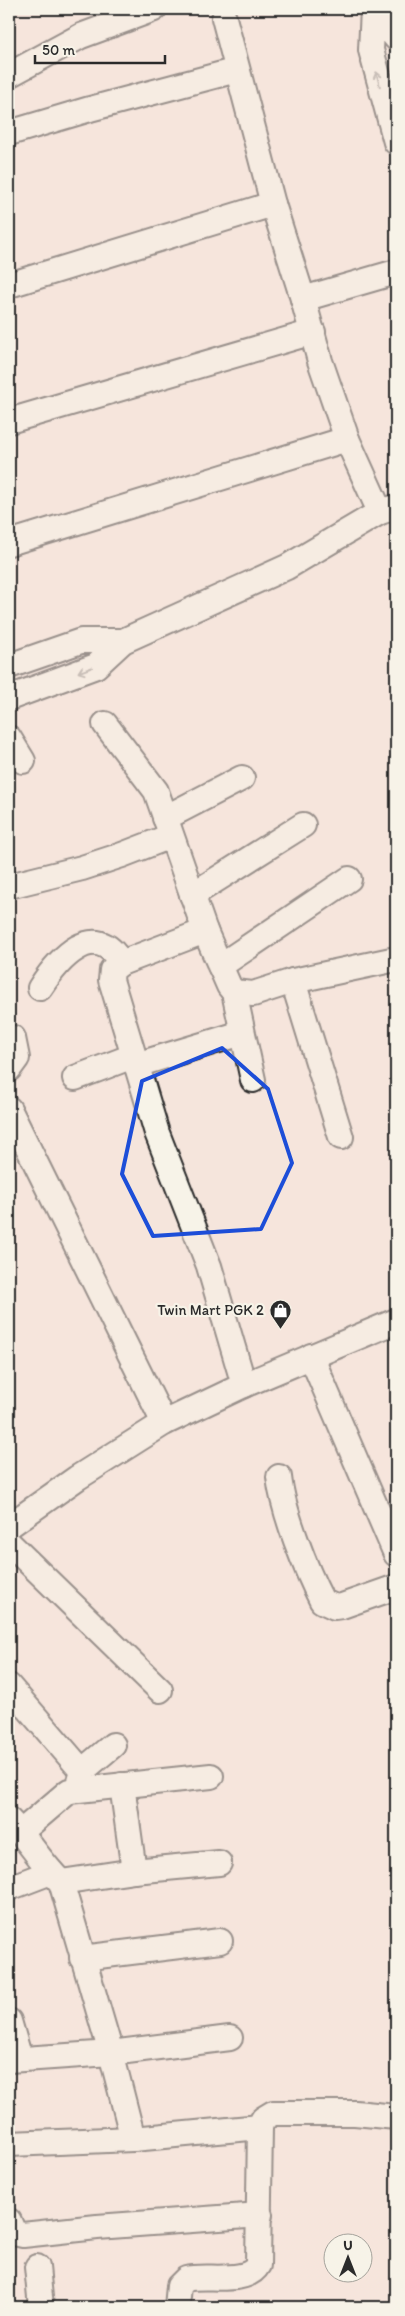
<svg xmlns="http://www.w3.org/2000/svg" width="405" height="2316" font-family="Itim,sans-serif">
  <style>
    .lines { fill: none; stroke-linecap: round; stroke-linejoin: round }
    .minor-casing { stroke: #2b2b2b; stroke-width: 28 }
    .minor { stroke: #f7f3e8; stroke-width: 24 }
    .oneway { stroke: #918f8a }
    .marked { fill: none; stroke: #1d4ed8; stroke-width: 4; stroke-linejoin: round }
    .labels { text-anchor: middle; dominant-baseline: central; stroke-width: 4.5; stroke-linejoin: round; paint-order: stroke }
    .poi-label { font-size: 15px; fill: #2b2b2b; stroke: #f7f3e8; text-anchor: end }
  </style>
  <rect width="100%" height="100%" fill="#f5e5dc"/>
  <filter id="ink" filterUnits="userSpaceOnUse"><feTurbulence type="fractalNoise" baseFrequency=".02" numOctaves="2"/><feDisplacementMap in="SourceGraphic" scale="10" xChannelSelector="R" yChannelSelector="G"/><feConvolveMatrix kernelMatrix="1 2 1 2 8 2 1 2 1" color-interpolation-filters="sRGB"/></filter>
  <g filter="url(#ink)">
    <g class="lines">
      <defs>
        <g id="minor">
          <polyline points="373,9 371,50 396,142"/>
          <polyline points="375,12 396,38"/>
          <polyline points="224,18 273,204 303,299 320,361 347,439 380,512"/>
          <polyline points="9,75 81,36 154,9"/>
          <polyline points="9,133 90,109 237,70"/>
          <polyline points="9,285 273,204"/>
          <polyline points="303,299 396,272"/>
          <polyline points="9,421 313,332"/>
          <polyline points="9,543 347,439"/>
          <polyline points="9,666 81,641 123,641"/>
          <polyline points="9,698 96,666 123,641 287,567 380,512 396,507"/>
          <polyline points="105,724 156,791 205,931 229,986 234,992 253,994 293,981 396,959"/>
          <polyline points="9,738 23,761"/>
          <polyline points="165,818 242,778"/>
          <polyline points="9,886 82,868 122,855 171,836"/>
          <polyline points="192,895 303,825"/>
          <polyline points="205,931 121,963 112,970 111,980 157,1133 209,1266 244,1385"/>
          <polyline points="220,966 349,879"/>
          <polyline points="293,981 341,1137"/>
          <path d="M 40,988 C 58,960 95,917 121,963"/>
          <polyline points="234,992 253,1080"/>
          <polyline points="136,1065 242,1033"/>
          <polyline points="9,1069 17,1058 13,1038"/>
          <polyline points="75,1078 133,1056"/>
          <polyline points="9,1109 164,1423"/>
          <polyline points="311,1356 396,1554"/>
          <path d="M 279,1477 C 283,1512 306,1570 322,1601 L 335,1607 L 342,1606 L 396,1587"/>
          <polyline points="9,1526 77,1478 164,1423 244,1385 396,1321"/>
          <polyline points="9,1543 160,1690"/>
          <polyline points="9,1686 82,1771"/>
          <polyline points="78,1785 82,1771 113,1745"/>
          <polyline points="122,1785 134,1871"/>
          <path d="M 9,1820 C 28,1839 41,1863 61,1882 L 111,2053 L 133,2139"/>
          <polyline points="21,1832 69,1791 211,1776"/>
          <polyline points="61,1882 134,1871 219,1863"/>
          <polyline points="9,1888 51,1872"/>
          <polyline points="82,1958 220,1941"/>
          <polyline points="9,2021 20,2059"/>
          <polyline points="9,2060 111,2053 230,2038"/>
          <polyline points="9,2144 133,2139 260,2127 263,2119 273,2113 355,2113 396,2117"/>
          <polyline points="9,2221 14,2233 23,2235 97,2227 260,2215"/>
          <polyline points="37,2267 41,2307"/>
          <path d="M 177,2307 L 179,2286 L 186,2279 C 206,2274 247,2285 258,2265 L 260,2127"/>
        </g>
      </defs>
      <!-- minor casing -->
      <use href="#minor" class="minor-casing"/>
      <!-- minor -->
      <use href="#minor" class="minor"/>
    </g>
    <!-- one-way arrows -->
    <defs><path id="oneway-shaft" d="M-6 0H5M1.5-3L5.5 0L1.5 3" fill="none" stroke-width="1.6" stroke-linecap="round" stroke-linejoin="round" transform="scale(1.25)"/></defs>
    <g class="oneway">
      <use href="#oneway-shaft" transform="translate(378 79) rotate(-104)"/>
      <use href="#oneway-shaft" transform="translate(85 670) rotate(160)"/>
    </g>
  </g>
  <!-- marked area -->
  <path d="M0 0H405V2316H0ZM 222,1048 L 268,1089 L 292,1163 L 261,1229 L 153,1236 L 122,1174 L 142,1081 Z" fill="#f5e5dc" fill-opacity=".55" fill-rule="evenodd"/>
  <path class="marked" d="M 222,1048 L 268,1089 L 292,1163 L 261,1229 L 153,1236 L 122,1174 L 142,1081 Z"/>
  <!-- icons -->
  <defs>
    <symbol id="shop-pin" viewBox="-11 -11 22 30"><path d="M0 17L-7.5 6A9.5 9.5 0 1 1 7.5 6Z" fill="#2b2b2b" stroke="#f7f3e8"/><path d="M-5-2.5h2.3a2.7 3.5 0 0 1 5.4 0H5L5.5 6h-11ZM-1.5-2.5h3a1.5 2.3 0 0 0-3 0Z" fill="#fff"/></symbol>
  </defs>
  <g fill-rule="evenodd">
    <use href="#shop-pin" x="268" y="1298" width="25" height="34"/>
  </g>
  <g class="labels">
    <!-- poi labels -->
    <g class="poi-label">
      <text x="264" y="1310">Twin Mart PGK 2</text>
    </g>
  </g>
  <!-- margin -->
  <rect width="405" height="2316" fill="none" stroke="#f7f3e8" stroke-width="30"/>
  <rect x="15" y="15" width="375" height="2286" fill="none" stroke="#2b2b2b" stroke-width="2" filter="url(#ink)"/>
  <!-- north arrow -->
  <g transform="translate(348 2258)"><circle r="24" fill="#f7f3e8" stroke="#a5a39c"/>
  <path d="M0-4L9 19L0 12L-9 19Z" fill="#2b2b2b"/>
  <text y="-8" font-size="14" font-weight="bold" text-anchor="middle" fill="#2b2b2b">U</text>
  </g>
  <!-- scale -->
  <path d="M35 55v8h130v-8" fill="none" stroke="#2b2b2b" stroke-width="2.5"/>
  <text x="42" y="55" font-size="15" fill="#2b2b2b" stroke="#f7f3e8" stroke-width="4" paint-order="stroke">50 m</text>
</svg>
